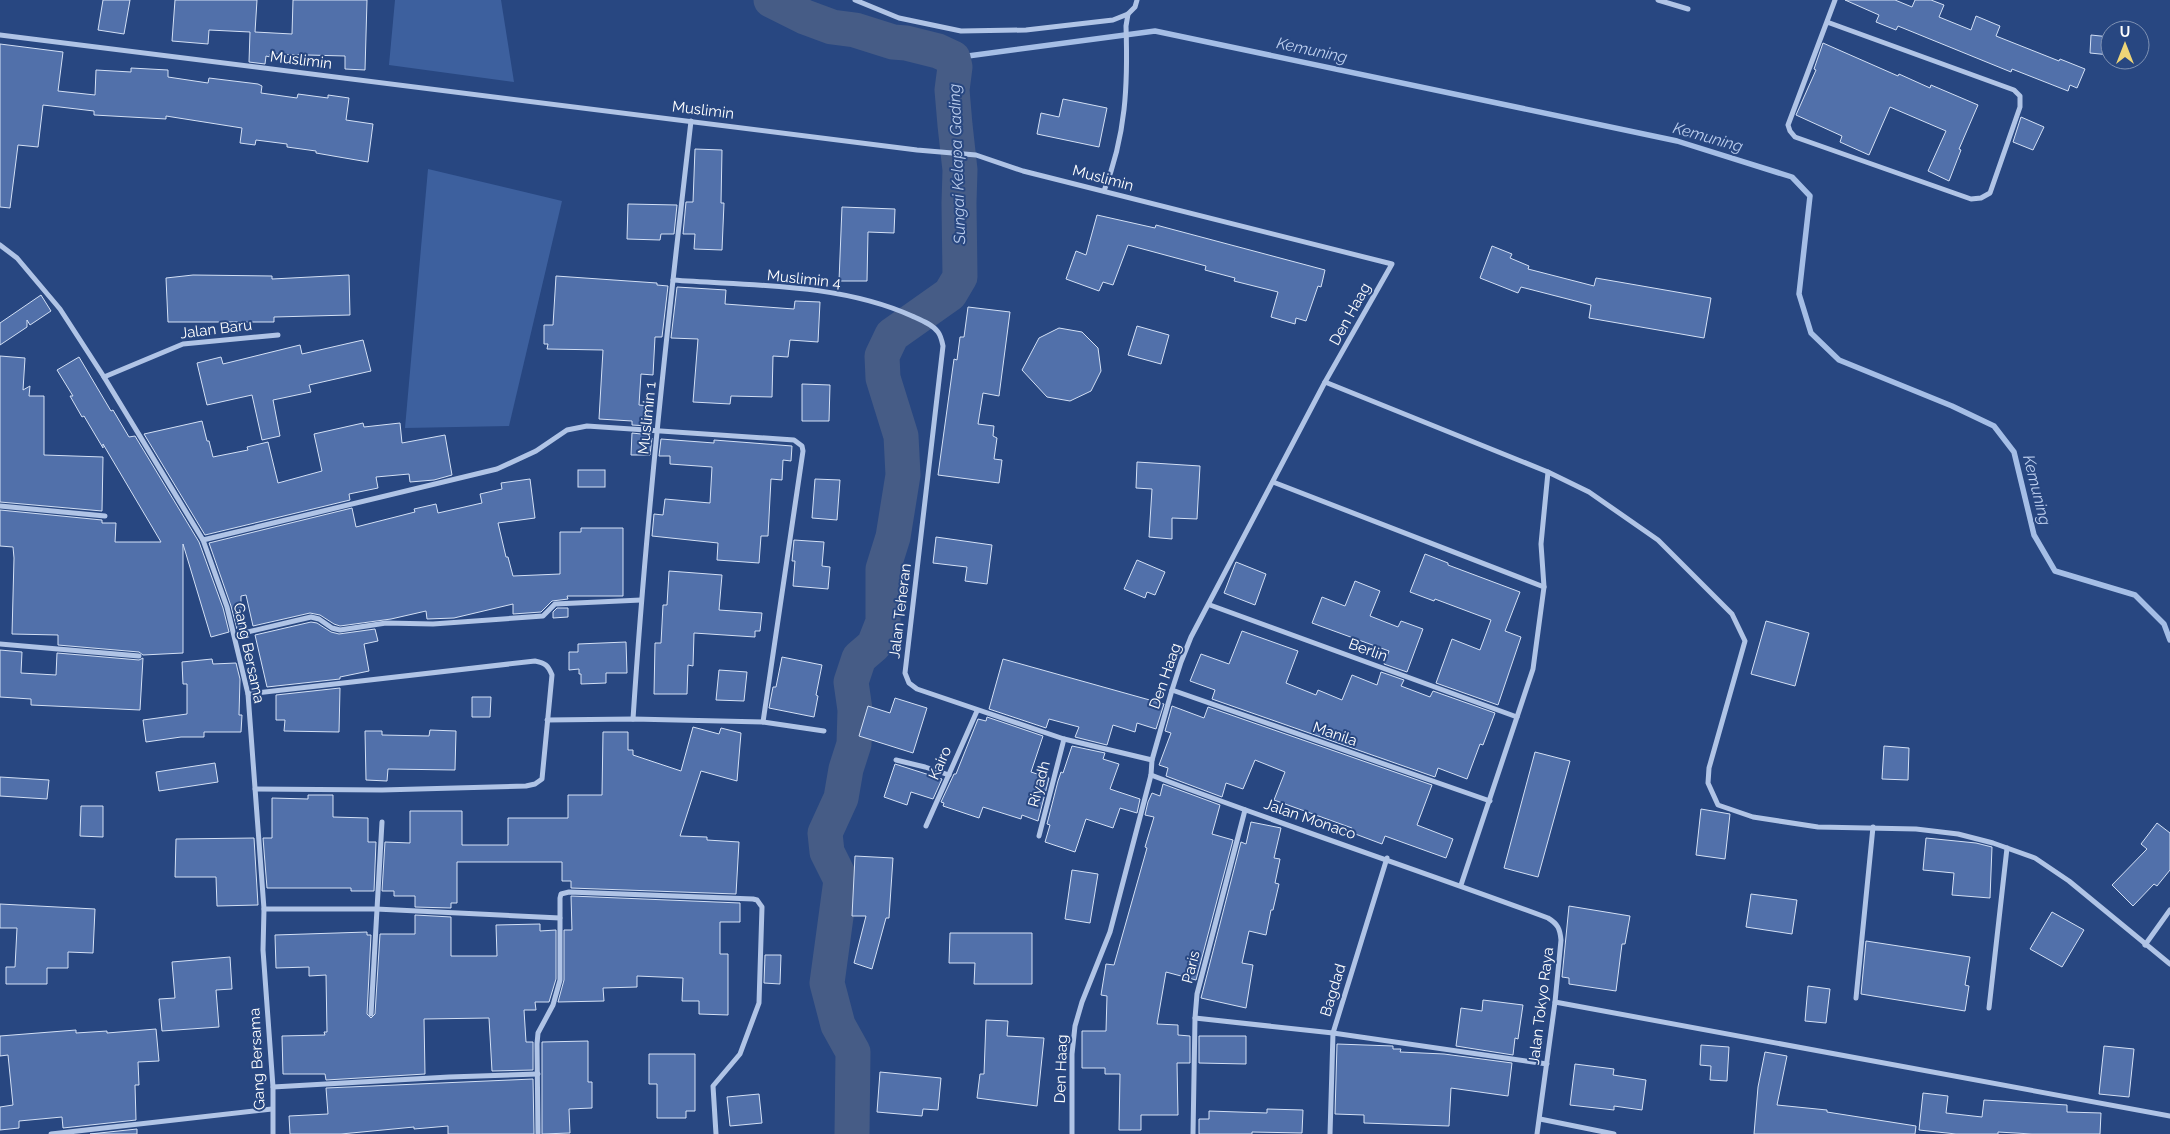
<svg xmlns="http://www.w3.org/2000/svg" width="2170" height="1134" font-family="Raleway,sans-serif">
  <style>
    .green { fill: #3d609e }
    .lines { fill: none; stroke-linecap: round; stroke-linejoin: round }
    .stream { stroke: #a5bee6; stroke-width: 5.5 }
    .river { stroke: #465c86; stroke-width: 35 }
    .building { fill: #5170aa; stroke: #d3e0f5 }
    .street { stroke: #b0c4e6; stroke-width: 5 }
    .labels { text-anchor: middle; dominant-baseline: central; stroke-width: 4; stroke-linejoin: round; paint-order: stroke }
    .street-label { font-size: 15px; fill: #fff; stroke: #284781 }
    .water-label { font-size: 16px; font-style: italic; fill: #bcceee; stroke: #284781 }
  </style>
  <rect width="100%" height="100%" fill="#284781"/>
  <!-- green -->
  <g class="green">
    <polygon points="395,0 501,0 514,82 389,65"/>
    <polygon points="428,169 562,201 509,426 405,428"/>
  </g>
  <g class="lines">
    <!-- stream -->
    <polyline class="stream" points="953,58 1155,31 1677,141 1792,177 1810,196 1799,294 1811,333 1839,360 1952,406 1994,426 2014,452 2034,535 2055,571 2135,595 2164,624 2170,640"/>
    <!-- river -->
    <polyline class="river" points="771,0 805,17 832,27 855,30 893,42 906,43 938,51 953,58 955,67 952,90 955,125 960,170 959,203 960,277 950,294 892,335 882,356 883,378 901,436 903,475 893,537 883,569 883,622 874,645 859,658 851,682 855,710 854,744 846,769 841,798 825,833 827,852 841,880 827,983 838,1025 853,1052 852,1134"/>
  </g>
  <!-- building -->
  <g class="building">
    <polygon points="103,0 130,0 124,34 98,30"/>
    <polygon points="175,0 257,0 255,32 292,34 293,0 367,0 365,70 345,69 345,56 270,54 270,57 266,56 265,64 249,62 250,32 209,30 208,44 172,41"/>
    <polygon points="1845,0 1895,0 1912,7 1915,0 1931,0 1944,5 1939,17 1971,30 1976,16 2000,26 1996,36 2059,61 2060,59 2085,69 2077,88 2070,85 2068,91 2012,69 2011,72 1898,26 1896,30 1876,22 1879,15"/>
    <polygon points="2091,35 2110,37 2110,55 2090,53"/>
    <polygon points="1823,43 1898,76 1899,74 1930,88 1931,85 1978,105 1959,149 1961,150 1949,181 1928,171 1946,131 1890,107 1869,155 1840,142 1842,136 1796,115 1816,70 1814,69"/>
    <polygon points="0,44 63,52 58,91 95,95 96,70 131,72 131,68 168,70 168,77 208,83 209,78 258,84 262,86 261,93 297,98 298,94 328,98 328,95 349,98 346,120 373,124 368,162 316,153 316,151 287,147 287,144 256,140 255,145 240,143 242,128 166,116 166,119 94,115 94,111 43,105 38,147 18,145 10,208 0,207"/>
    <polygon points="1063,99 1107,108 1099,147 1037,134 1041,113 1059,117"/>
    <polygon points="2021,117 2044,127 2033,150 2013,142"/>
    <polygon points="695,149 722,150 721,203 724,203 722,250 694,249 695,234 683,234 686,202 693,202"/>
    <polygon points="628,204 677,205 674,234 661,234 660,240 627,239"/>
    <polygon points="842,207 895,209 894,233 868,232 867,281 839,281"/>
    <polygon points="1097,215 1155,228 1156,225 1325,270 1321,287 1318,286 1306,321 1296,318 1295,324 1271,317 1278,292 1234,281 1235,278 1205,270 1206,266 1128,245 1113,285 1103,282 1099,291 1066,279 1076,251 1086,255"/>
    <polygon points="1492,246 1512,254 1510,258 1529,266 1528,269 1594,286 1596,278 1711,298 1704,338 1589,318 1591,305 1521,287 1518,293 1480,278"/>
    <polygon points="193,275 272,276 272,279 349,275 350,315 274,317 274,322 168,322 166,278"/>
    <polygon points="556,276 657,283 657,285 668,286 662,337 655,337 653,375 641,374 639,405 649,406 648,426 632,425 632,421 599,419 603,350 547,349 548,344 544,344 544,325 553,325"/>
    <polygon points="677,287 726,290 725,304 794,309 795,301 820,302 818,342 790,340 788,357 773,356 772,397 731,396 730,404 693,402 698,339 671,338"/>
    <polygon points="41,295 51,311 30,325 27,320 27,327 0,345 0,323"/>
    <polygon points="968,307 1010,312 999,396 983,393 978,424 994,426 993,436 997,438 994,459 1002,460 999,483 938,475 954,359 957,360 960,337 964,337"/>
    <polygon points="1137,326 1169,335 1161,364 1128,355"/>
    <polygon points="1059,328 1082,332 1098,348 1101,371 1091,391 1070,401 1047,397 1022,370 1039,338"/>
    <polygon points="363,340 371,371 309,385 311,392 273,400 280,436 262,440 252,395 207,405 197,363 221,357 223,364 300,345 302,354"/>
    <polygon points="0,356 25,358 23,390 30,386 29,396 44,396 44,455 103,457 102,511 0,502"/>
    <polygon points="79,357 111,411 113,410 129,437 135,436 199,542 223,608 229,632 211,637 183,544 183,653 143,655 139,652 58,645 58,635 12,634 14,558 13,547 0,546 0,510 102,520 102,523 116,523 115,542 161,542 103,444 103,448 84,416 82,417 70,396 73,396 57,370"/>
    <polygon points="802,384 830,385 829,421 802,421"/>
    <polygon points="202,421 207,441 209,441 213,457 248,450 247,447 268,442 278,483 322,471 314,434 363,423 364,427 400,423 402,443 445,435 452,475 434,480 410,482 409,474 376,477 378,488 349,494 350,500 205,535 144,434"/>
    <polygon points="632,433 650,435 650,438 652,438 650,455 631,455"/>
    <polygon points="661,439 714,443 714,440 792,446 791,461 783,460 782,480 771,479 768,536 761,536 759,563 717,560 718,543 652,536 654,514 663,515 665,499 710,503 712,467 670,464 670,456 659,456"/>
    <polygon points="1137,462 1200,466 1197,519 1172,518 1172,539 1149,537 1152,489 1136,488"/>
    <rect x="578" y="470" width="27" height="17"/>
    <polygon points="530,479 535,518 498,523 506,557 508,557 513,576 560,574 560,532 581,532 581,528 623,528 623,596 567,596 568,599 552,601 541,612 513,614 513,604 454,618 427,619 426,611 391,619 340,626 334,624 320,615 310,613 253,626 246,595 241,596 241,628 237,629 231,606 209,543 352,508 356,527 415,512 414,509 436,504 438,513 482,503 480,494 502,489 501,483"/>
    <polygon points="815,479 840,480 837,520 812,518"/>
    <polygon points="936,537 992,545 987,584 965,581 967,567 933,563"/>
    <polygon points="794,540 824,542 822,566 830,567 828,589 793,586 795,561 792,561"/>
    <polygon points="1425,554 1448,563 1448,565 1520,592 1505,631 1521,637 1498,705 1436,683 1452,639 1480,650 1491,620 1435,599 1434,601 1410,592"/>
    <polygon points="1137,560 1165,572 1155,595 1147,592 1145,598 1124,589"/>
    <polygon points="1236,562 1266,574 1255,605 1224,593"/>
    <polygon points="669,571 722,575 719,610 762,613 760,631 755,631 755,637 694,633 693,666 688,665 687,694 654,694 655,643 661,643 663,605 667,605"/>
    <polygon points="1355,581 1380,591 1370,616 1398,627 1401,621 1423,629 1407,672 1384,664 1389,651 1312,623 1322,597 1345,606"/>
    <polygon points="557,608 568,608 568,617 553,618 553,612"/>
    <polygon points="1766,621 1809,633 1795,686 1751,674"/>
    <polygon points="311,622 317,623 331,632 339,634 375,629 378,641 364,644 369,671 340,677 340,679 267,687 255,635"/>
    <polygon points="1242,631 1298,651 1286,683 1316,695 1318,690 1342,700 1352,675 1377,685 1381,672 1404,680 1401,686 1430,697 1433,691 1495,713 1483,745 1480,744 1467,779 1438,768 1435,777 1212,699 1215,690 1190,681 1201,654 1229,664"/>
    <polygon points="626,642 627,673 606,673 606,683 581,684 581,674 579,674 579,669 569,670 569,652 578,652 578,644"/>
    <polygon points="0,650 22,652 21,673 56,675 57,653 139,660 143,658 140,710 31,705 31,699 0,697"/>
    <polygon points="782,657 822,665 816,695 818,696 814,717 769,708 773,687 776,687"/>
    <polygon points="212,659 213,664 236,663 240,679 239,715 242,715 241,732 204,732 204,737 181,737 146,742 143,720 187,714 187,684 183,684 182,662"/>
    <polygon points="1003,659 1164,704 1156,729 1137,723 1135,732 1113,725 1107,745 1075,737 1079,727 1049,719 1046,728 989,709"/>
    <polygon points="719,670 747,672 744,701 716,700"/>
    <polygon points="340,688 339,732 284,731 285,720 276,720 276,695"/>
    <polygon points="472,697 491,697 490,717 472,717"/>
    <polygon points="895,698 927,708 913,753 859,736 868,706 890,713"/>
    <polygon points="1172,706 1204,718 1208,707 1432,785 1417,825 1453,839 1446,858 1385,836 1382,844 1350,832 1352,828 1274,800 1285,772 1255,760 1243,789 1226,783 1222,797 1166,776 1168,768 1159,765 1171,733 1165,731"/>
    <polygon points="987,717 1043,736 1031,772 1049,778 1038,821 1022,815 1021,819 983,807 979,818 943,806 944,803 941,802 954,774 956,774 978,719 986,721"/>
    <polygon points="693,727 719,734 721,728 741,733 737,781 701,771 680,836 707,837 707,840 739,842 736,894 571,888 571,881 562,881 562,862 457,862 457,903 451,903 451,908 415,907 415,896 394,896 394,891 382,891 385,842 410,843 410,811 462,811 462,845 508,845 508,818 568,818 568,795 602,795 603,732 628,732 628,750 633,750 633,755 681,771"/>
    <polygon points="430,730 456,731 455,770 388,769 387,781 366,780 365,731 382,731 382,735 429,736"/>
    <polygon points="1072,746 1105,753 1103,759 1119,764 1110,789 1140,799 1137,813 1120,808 1113,828 1086,819 1075,852 1045,842 1050,825 1047,824 1058,781 1061,772 1063,773"/>
    <polygon points="1884,746 1909,748 1908,780 1882,779"/>
    <polygon points="1535,752 1570,761 1538,877 1504,868"/>
    <polygon points="215,763 218,782 159,791 156,772"/>
    <polygon points="895,764 942,779 933,799 911,792 907,805 884,797"/>
    <polygon points="0,777 49,780 47,799 0,796"/>
    <polygon points="1163,784 1220,805 1212,834 1233,840 1196,980 1166,972 1157,1024 1178,1025 1178,1035 1190,1036 1190,1063 1177,1063 1178,1115 1141,1115 1141,1130 1119,1130 1120,1074 1105,1074 1105,1068 1082,1068 1082,1031 1106,1031 1107,996 1101,995 1106,964 1114,965 1147,848 1145,847 1154,817 1145,815 1148,802 1152,793 1160,796"/>
    <polygon points="308,795 333,795 333,817 368,818 368,842 376,842 374,891 351,891 351,888 267,888 263,838 272,838 272,798 308,799"/>
    <polygon points="81,806 103,806 103,837 80,836"/>
    <polygon points="1701,809 1730,814 1725,859 1696,855"/>
    <polygon points="1251,822 1281,828 1274,858 1280,859 1275,883 1279,884 1273,910 1271,910 1266,935 1249,931 1242,963 1253,965 1246,1008 1201,998 1241,842 1246,844"/>
    <polygon points="2157,823 2170,833 2170,870 2157,886 2154,884 2133,906 2112,885 2147,849 2141,844"/>
    <polygon points="254,838 258,905 217,906 216,877 175,877 176,839"/>
    <polygon points="1926,838 1976,843 1992,847 1990,898 1952,895 1954,873 1923,870"/>
    <polygon points="855,856 893,858 889,918 886,918 872,969 854,963 866,916 852,916"/>
    <polygon points="1072,870 1098,874 1090,923 1065,919"/>
    <polygon points="1751,894 1797,900 1792,934 1746,927"/>
    <polygon points="571,896 740,903 740,922 720,922 720,954 728,954 728,1015 699,1014 699,1001 682,1001 683,978 637,976 637,987 603,988 604,1001 558,1002 564,980 564,930 572,930"/>
    <polygon points="0,904 95,909 93,953 68,952 68,968 47,968 47,984 6,984 6,967 15,967 17,928 0,928"/>
    <polygon points="1569,906 1630,916 1625,944 1622,944 1616,991 1569,984 1569,978 1562,977"/>
    <polygon points="2052,912 2084,930 2062,967 2030,949"/>
    <polygon points="415,915 451,917 451,956 497,956 496,925 540,924 540,931 556,930 556,979 549,1002 535,1002 536,1010 524,1010 526,1042 533,1042 533,1070 492,1071 489,1018 424,1019 425,1074 326,1080 325,1074 283,1074 282,1036 325,1035 324,1032 327,1032 326,975 309,976 309,967 276,968 275,935 367,932 367,935 371,935 367,1014 371,1018 375,1014 380,934 415,934"/>
    <polygon points="950,933 1032,933 1032,984 974,984 975,963 949,963"/>
    <polygon points="1866,941 1970,957 1965,985 1969,986 1965,1011 1861,994"/>
    <polygon points="765,955 781,955 780,984 764,983"/>
    <polygon points="230,957 232,989 216,990 219,1027 162,1031 159,999 175,998 172,962"/>
    <polygon points="1808,986 1830,989 1826,1023 1805,1021"/>
    <polygon points="1483,1000 1523,1005 1518,1039 1515,1038 1513,1055 1456,1046 1461,1008 1482,1011"/>
    <polygon points="986,1020 1008,1021 1007,1036 1044,1038 1037,1106 977,1098 980,1074 984,1074"/>
    <polygon points="156,1029 159,1061 138,1062 139,1085 135,1085 136,1120 63,1128 62,1117 19,1121 19,1128 0,1130 0,1107 13,1105 8,1055 0,1056 0,1036 76,1030 76,1033 107,1031 107,1033"/>
    <polygon points="1199,1036 1246,1036 1246,1064 1199,1063"/>
    <polygon points="588,1041 588,1082 592,1082 592,1108 569,1109 570,1133 542,1134 542,1042"/>
    <polygon points="1337,1044 1393,1046 1393,1049 1401,1049 1400,1052 1444,1054 1512,1063 1508,1096 1451,1088 1449,1126 1364,1123 1364,1115 1335,1114"/>
    <polygon points="1701,1045 1729,1047 1727,1081 1710,1080 1711,1066 1700,1065"/>
    <polygon points="2104,1046 2134,1049 2129,1097 2099,1094"/>
    <polygon points="1765,1052 1787,1056 1777,1105 1827,1110 1827,1112 1916,1126 1915,1134 1754,1134 1758,1087"/>
    <polygon points="649,1054 695,1054 695,1111 686,1111 686,1118 657,1118 657,1084 649,1084"/>
    <polygon points="1575,1064 1614,1069 1613,1075 1646,1080 1642,1110 1614,1106 1614,1110 1570,1105"/>
    <polygon points="880,1072 941,1078 938,1110 923,1109 922,1116 877,1112"/>
    <polygon points="533,1079 534,1134 448,1134 448,1126 414,1129 414,1127 341,1134 290,1134 289,1116 328,1114 326,1088"/>
    <polygon points="1923,1093 1948,1096 1946,1113 1982,1117 1984,1100 2067,1105 2067,1112 2101,1113 2100,1134 2032,1134 1998,1132 1998,1134 1956,1134 1919,1130"/>
    <polygon points="759,1094 762,1123 730,1126 727,1097"/>
    <polygon points="1267,1109 1303,1110 1302,1133 1252,1132 1252,1134 1199,1134 1199,1119 1209,1119 1209,1111 1267,1113"/>
    <polygon points="137,1129 137,1134 90,1134"/>
  </g>
  <g class="lines">
    <!-- street -->
    <g class="street">
      <polyline points="855,0 899,18 961,31 1026,30 1113,20 1128,14 1135,7 1137,0"/>
      <polyline points="1658,0 1688,9"/>
      <polyline points="1827,22 2014,90 2020,96 2020,107 1990,193 1981,198 1971,199 1795,137 1790,131 1788,125 1835,0"/>
      <polyline points="0,35 917,150 976,155 1023,171 1392,264 1325,382 1191,637 1181,662 1172,690 1152,760 1151,775 1110,932 1082,1002 1075,1026 1072,1054 1072,1134"/>
      <path d="M 1104,191 C 1126,135 1128,85 1126,26 L 1128,14"/>
      <polyline points="0,245 17,258 60,309 104,377 203,540 227,607 248,694 264,909 263,950 273,1087 273,1134"/>
      <path d="M 673,280 C 752,286 839,283 912,316 C 921,320 932,324 938,332 C 941,336 942,341 943,346 L 905,673 L 909,683 L 917,689 L 1064,739 L 1152,760"/>
      <polyline points="104,377 183,344 278,335"/>
      <polyline points="1325,382 1548,472 1589,492 1658,540 1732,614 1745,641 1709,768 1708,783 1718,805 1753,817 1818,827 1916,829 1958,834 1993,843 2035,858 2069,881 2170,964"/>
      <polyline points="1273,482 1544,587"/>
      <polyline points="0,506 105,516"/>
      <polyline points="203,540 497,469 536,451 567,430 587,426 794,440 802,446 803,451 763,722"/>
      <polyline points="1210,605 1517,717"/>
      <polyline points="235,635 311,617 319,619 332,628 340,630 386,623 433,624 543,616 555,604 641,600"/>
      <polyline points="0,644 139,656"/>
      <polyline points="1172,690 1490,801"/>
      <path d="M 248,694 L 535,661 C 545,663 548,665 552,675 L 542,779 L 535,784 L 526,786 L 382,790 L 255,789"/>
      <path d="M 633,719 C 646,519 668,320 691,121"/>
      <polyline points="547,720 633,719 763,722 824,731"/>
      <polyline points="896,760 925,767 949,775"/>
      <path d="M 1151,775 C 1282,825 1416,869 1548,918 C 1558,924 1560,929 1561,940 L 1555,1002 L 1537,1134"/>
      <polyline points="926,826 977,711"/>
      <polyline points="1039,836 1064,739"/>
      <polyline points="1461,885 1533,669 1544,587 1541,544 1548,472"/>
      <polyline points="264,909 376,909 560,918"/>
      <polyline points="2145,945 2170,910"/>
      <polyline points="1856,998 1873,827"/>
      <polyline points="1555,1002 2170,1116"/>
      <polyline points="1989,1008 2007,848"/>
      <polyline points="371,1014 382,822"/>
      <polyline points="1195,1018 1333,1033 1547,1064"/>
      <polyline points="273,1087 449,1077 538,1074"/>
      <polyline points="1540,1119 1614,1134"/>
      <polyline points="51,1134 272,1109"/>
      <polyline points="538,1134 537,1044 538,1033 553,1005 560,980 560,898 561,894 569,892 753,899 757,900 762,907 759,1003 740,1054 713,1086 716,1134"/>
      <polyline points="1193,1134 1195,1018 1197,994 1245,810"/>
      <polyline points="1330,1134 1333,1033 1387,858"/>
    </g>
  </g>
  <g class="labels">
    <!-- street labels -->
    <g class="street-label">
      <text transform="translate(301 60) rotate(7)">Muslimin</text>
      <text transform="translate(703 110) rotate(7)">Muslimin</text>
      <text transform="translate(1103 178) rotate(15)">Muslimin</text>
      <text transform="translate(804 279) rotate(6)">Muslimin 4</text>
      <text transform="translate(1350 314) rotate(-61)">Den Haag</text>
      <text transform="translate(216 329) rotate(-7)">Jalan Baru</text>
      <text transform="translate(647 418) rotate(-84)">Muslimin 1</text>
      <text transform="translate(900 611) rotate(-83)">Jalan Teheran</text>
      <text transform="translate(1368 650) rotate(20)">Berlin</text>
      <text transform="translate(249 653) rotate(78)">Gang Bersama</text>
      <text transform="translate(1165 676) rotate(-71)">Den Haag</text>
      <text transform="translate(1335 734) rotate(19)">Manila</text>
      <text transform="translate(940 763) rotate(-66)">Kairo</text>
      <text transform="translate(1039 784) rotate(-75)">Riyadh</text>
      <text transform="translate(1310 819) rotate(19)">Jalan Monaco</text>
      <text transform="translate(1191 967) rotate(-76)">Paris</text>
      <text transform="translate(1333 990) rotate(-73)">Bagdad</text>
      <text transform="translate(1541 1006) rotate(-83)">Jalan Tokyo Raya</text>
      <text transform="translate(257 1059) rotate(-93)">Gang Bersama</text>
      <text transform="translate(1061 1069) rotate(-88)">Den Haag</text>
    </g>
    <!-- water labels -->
    <g class="water-label">
      <text transform="translate(1312 50) rotate(12)">Kemuning</text>
      <text transform="translate(1708 137) rotate(16)">Kemuning</text>
      <text transform="translate(957 164) rotate(-92)">Sungai Kelapa Gading</text>
      <text transform="translate(2037 490) rotate(76)">Kemuning</text>
    </g>
  </g>
  <!-- north arrow -->
  <g transform="translate(2125 45)"><circle r="24" fill="#284781" stroke="#7e91b3"/>
  <path d="M0-4L9 19L0 12L-9 19Z" fill="#eed577"/>
  <text y="-8" font-size="14" font-weight="bold" text-anchor="middle" fill="#ffffff">U</text>
  </g>
</svg>
